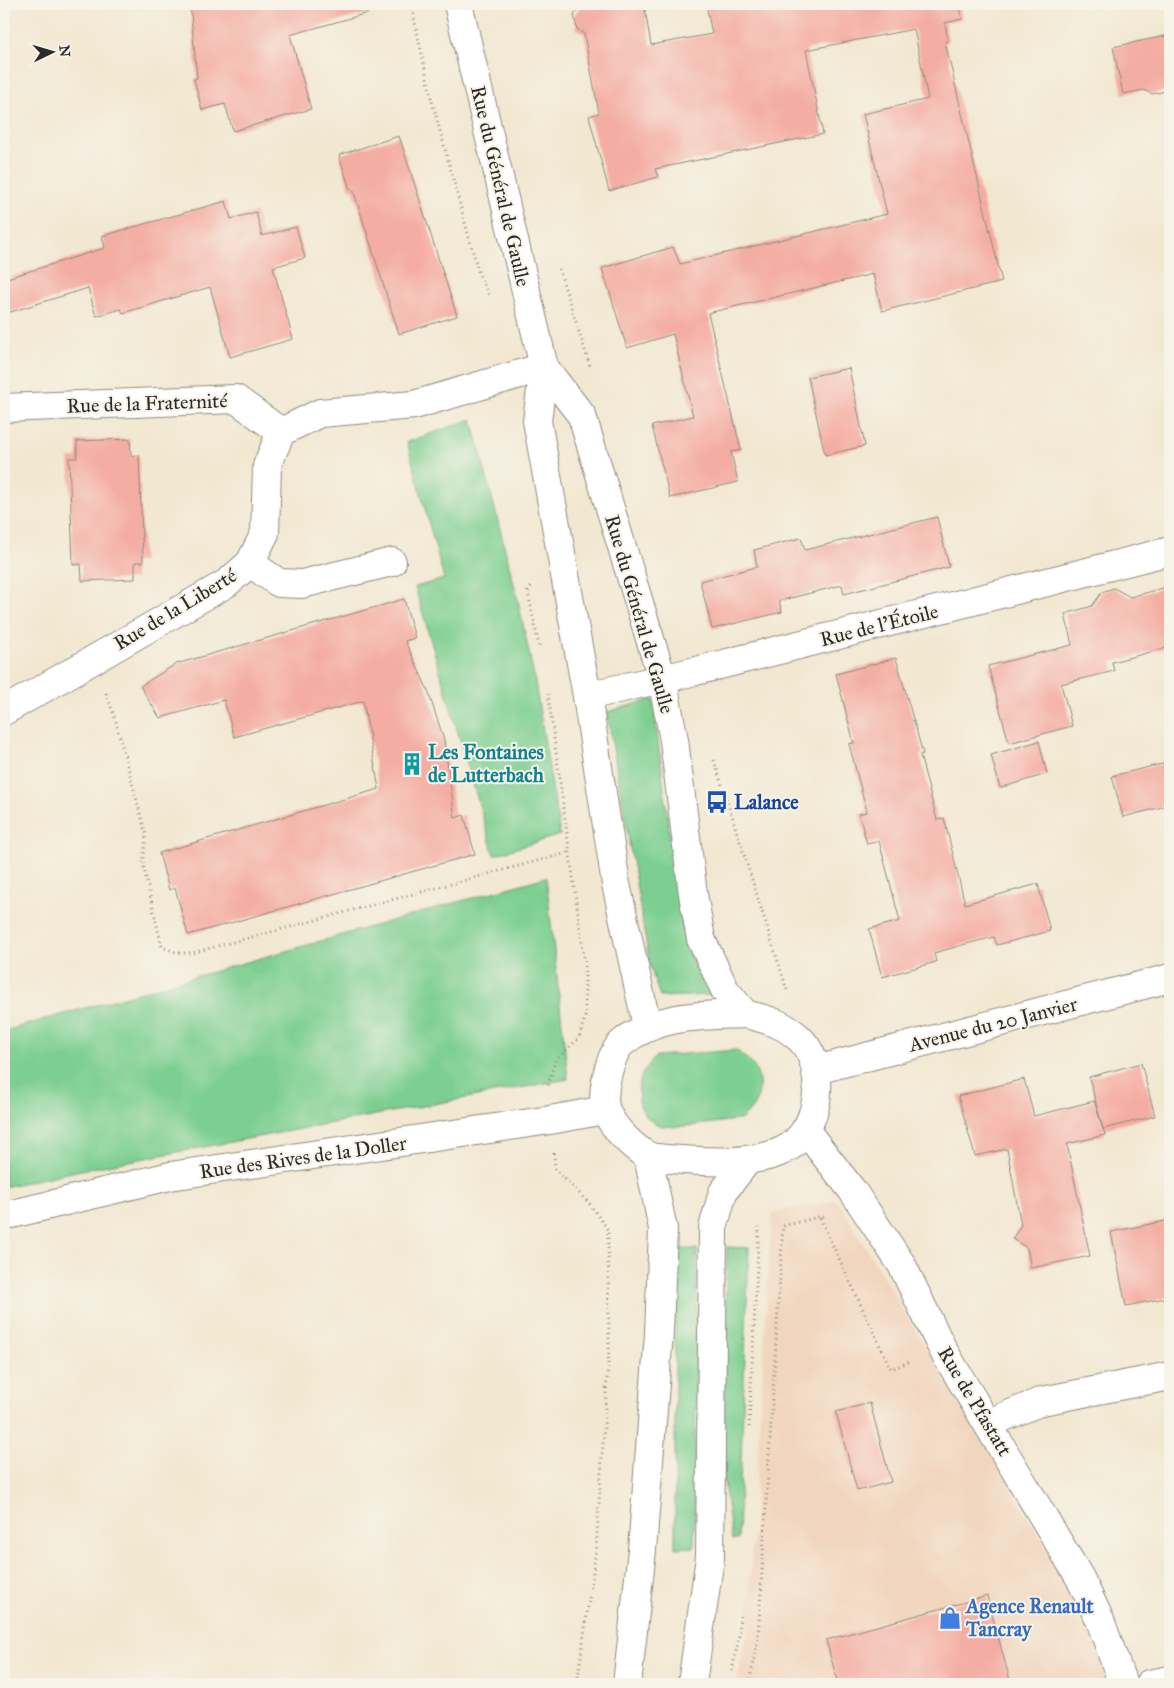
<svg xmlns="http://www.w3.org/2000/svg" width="1174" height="1688" font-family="'IM FELL Great Primer',serif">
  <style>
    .built { fill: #f1d5bd }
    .green { fill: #7dcf91; stroke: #547d5e }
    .building { fill: #f4ada3 }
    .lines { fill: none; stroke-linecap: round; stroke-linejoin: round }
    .minor-casing { stroke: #8e8a7e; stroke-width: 30 }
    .major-casing { stroke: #8e8a7e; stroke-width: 30 }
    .path { stroke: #8e8a7e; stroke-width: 3; stroke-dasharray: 1 4; stroke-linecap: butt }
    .minor { stroke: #fff; stroke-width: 28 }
    .major { stroke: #fff; stroke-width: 28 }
    .labels { text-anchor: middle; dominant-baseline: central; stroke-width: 4; stroke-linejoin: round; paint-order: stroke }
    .street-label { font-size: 20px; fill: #2b2b2b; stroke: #f7f3e8 }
    .culture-label { font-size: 20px; font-weight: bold; fill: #0d838f; stroke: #f7f3e8; text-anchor: start }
    .transit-label { font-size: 20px; font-weight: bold; fill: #164399; stroke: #f7f3e8; text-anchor: start }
    .shop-label { font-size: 20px; font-weight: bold; fill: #366cbe; stroke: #f7f3e8; text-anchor: start }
  </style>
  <rect width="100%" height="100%" fill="#f7f3e8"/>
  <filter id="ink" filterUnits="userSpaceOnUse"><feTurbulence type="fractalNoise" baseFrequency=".02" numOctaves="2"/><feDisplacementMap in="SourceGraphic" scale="10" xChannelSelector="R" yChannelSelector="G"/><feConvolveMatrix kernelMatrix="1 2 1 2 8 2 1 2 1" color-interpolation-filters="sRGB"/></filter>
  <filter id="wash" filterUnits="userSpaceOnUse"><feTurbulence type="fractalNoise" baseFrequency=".0096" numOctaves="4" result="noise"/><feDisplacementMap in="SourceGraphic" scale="20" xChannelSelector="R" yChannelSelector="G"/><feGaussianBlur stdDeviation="1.12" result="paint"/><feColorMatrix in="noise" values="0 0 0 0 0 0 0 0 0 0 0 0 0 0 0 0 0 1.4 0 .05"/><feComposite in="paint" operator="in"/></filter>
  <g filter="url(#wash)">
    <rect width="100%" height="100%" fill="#f2e8d2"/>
    <!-- built -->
    <polygon class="built" points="837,1200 1084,1610 1112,1684 736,1684 747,1636 772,1213"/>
    <!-- green -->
    <g class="green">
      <polygon points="472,419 517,596 534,676 560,835 494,855 415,587 444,579 407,442"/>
      <polygon points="653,699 678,904 691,959 713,995 660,997 650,966 607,712"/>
      <polygon points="546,877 568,1079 76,1171 4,1187 4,1031"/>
      <path d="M 737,1050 C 741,1055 748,1059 752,1064 C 766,1083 759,1107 740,1120 C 723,1121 678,1129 663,1126 C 649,1123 641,1113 639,1100 C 636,1080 643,1071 656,1056 Z"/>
      <polygon points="727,1247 749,1248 738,1540 732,1540 722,1468"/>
      <polygon points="675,1249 697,1249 694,1547 675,1548"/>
    </g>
    <g id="blocks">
      <!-- building -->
      <g class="building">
        <polygon points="190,4 367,4 368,13 290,35 311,109 233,131 225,104 202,110 194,79 197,78"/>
        <polygon points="583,4 644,4 651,45 712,34 706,4 960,4 962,19 945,23 948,41 945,42 1002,282 882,311 873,274 708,313 741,450 731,452 738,482 670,498 652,426 693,416 673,334 627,348 602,268 673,247 680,264 887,214 863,114 928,99 914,29 806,50 823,134 655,169 658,177 609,191 589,116 599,113 584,34 577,29 574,15"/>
        <polygon points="1170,35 1170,90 1152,94 1144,90 1123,94 1113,47"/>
        <polygon points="399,136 457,316 399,334 353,189 350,190 339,155"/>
        <polygon points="226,201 231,219 256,212 262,236 296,227 305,258 273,267 293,339 230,357 210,287 123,313 121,309 96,316 88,288 4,314 4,279 105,248 102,236"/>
        <polygon points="849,368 865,446 825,455 808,377"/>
        <polygon points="130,439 131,456 139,455 143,562 135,562 135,579 82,581 81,564 73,565 69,458 77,458 77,441"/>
        <polygon points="937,517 949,567 844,594 842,585 779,601 782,612 712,629 700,581 757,567 754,550 801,538 805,550"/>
        <polygon points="1170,586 1170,647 1112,662 1114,671 1061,684 1072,726 1009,743 988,666 1072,645 1065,614 1092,606 1102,592 1114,588 1130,597"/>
        <polygon points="404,599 415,638 405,641 427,688 444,740 455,818 464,815 475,854 188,935 175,888 169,890 159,853 379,789 363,701 234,737 224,700 160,718 140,686 176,664"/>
        <polygon points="896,658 923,754 920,755 937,820 944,818 965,904 1038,884 1050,931 997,945 994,937 966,944 934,953 936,962 882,977 869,929 900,921 879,841 867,844 859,814 867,812 849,744 854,743 836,674"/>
        <polygon points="1039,741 1047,774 1000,788 991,755"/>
        <polygon points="1170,762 1170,805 1123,817 1112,776"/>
        <polygon points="1141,1063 1155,1116 1103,1129 1089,1077"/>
        <polygon points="1024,1079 1034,1116 1094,1101 1105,1135 1067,1144 1090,1256 1031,1268 1027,1248 1012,1239 1021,1225 1007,1149 975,1156 958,1096"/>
        <polygon points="1170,1220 1170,1297 1126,1306 1111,1232"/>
        <polygon points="870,1403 891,1482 857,1491 836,1412"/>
        <polygon points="987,1596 1011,1684 838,1684 826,1640"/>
      </g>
    </g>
  </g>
  <g filter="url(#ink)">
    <use href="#blocks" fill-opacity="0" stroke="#8e8a7e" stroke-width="1"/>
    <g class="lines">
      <defs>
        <g id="minor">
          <polyline points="4,408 236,399 281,432"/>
          <polyline points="250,563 279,583 302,584 392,562"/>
          <polyline points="587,696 696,671 1170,551"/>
          <polyline points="4,711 227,583 250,563 265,533 267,466 281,432 320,413 414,405 544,367"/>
          <polyline points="816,1070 1170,978"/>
          <polyline points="806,1131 852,1190 902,1265 943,1350 1080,1578 1100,1620 1123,1684"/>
          <polyline points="4,1216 170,1176 550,1120 605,1110"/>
          <polyline points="989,1423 1042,1401 1170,1376"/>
          <polyline points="1149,1684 1170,1680"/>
        </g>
        <g id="major">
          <polyline points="458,4 544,367 537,421 587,696 616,884 647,1026"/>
          <polyline points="544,367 582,416 662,678 674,740 693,894 701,939 725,990 745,1014"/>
          <path d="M 745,1014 C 766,1019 786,1024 802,1041 C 828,1070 820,1132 784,1150 C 749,1167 694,1161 656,1158 C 640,1157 611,1126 606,1110 C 600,1096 610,1053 622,1043 C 656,1014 703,1016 745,1014 Z"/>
          <polyline points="627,1684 642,1550 659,1333 663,1229 648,1157"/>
          <polyline points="692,1684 710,1557 713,1228 723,1192 748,1160"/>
        </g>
      </defs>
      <!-- minor casing -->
      <use href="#minor" class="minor-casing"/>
      <!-- major casing -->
      <use href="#major" class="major-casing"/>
      <!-- path -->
      <g class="path">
        <polyline points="411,4 432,101 479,274 489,295"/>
        <polyline points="559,269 590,366"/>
        <polyline points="531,587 528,592 539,646"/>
        <polyline points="106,693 114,715 146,835 143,865 162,947 178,953 192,953 571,852"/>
        <polyline points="714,760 787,990"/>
        <polyline points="548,1085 555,1061 579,1038 585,1017 585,965 548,694"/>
        <polyline points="554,1153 555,1169 589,1203 608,1230 609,1348 596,1550 577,1684"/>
        <polyline points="820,1218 891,1369 909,1362"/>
        <polyline points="749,1427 759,1227"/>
        <polyline points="732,1671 739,1636 740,1616"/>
        <polyline points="749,1684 758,1637 783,1226 826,1215"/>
      </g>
      <!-- minor -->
      <use href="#minor" class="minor"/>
      <!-- major -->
      <use href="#major" class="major"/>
    </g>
  </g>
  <!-- icons -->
  <defs>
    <symbol id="building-bare" viewBox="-9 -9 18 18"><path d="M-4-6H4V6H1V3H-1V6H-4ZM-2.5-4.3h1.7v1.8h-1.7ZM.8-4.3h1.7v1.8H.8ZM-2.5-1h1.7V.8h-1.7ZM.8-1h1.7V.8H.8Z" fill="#0f9aa8" stroke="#f7f3e8" stroke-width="2.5" paint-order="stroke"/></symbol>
    <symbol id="bus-bare" viewBox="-9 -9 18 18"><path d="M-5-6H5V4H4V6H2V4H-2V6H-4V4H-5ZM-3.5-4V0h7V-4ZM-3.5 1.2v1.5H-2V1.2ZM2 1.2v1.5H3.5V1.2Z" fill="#1a4fb4" stroke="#f7f3e8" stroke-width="2.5" paint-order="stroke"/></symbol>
    <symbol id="shop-bare" viewBox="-9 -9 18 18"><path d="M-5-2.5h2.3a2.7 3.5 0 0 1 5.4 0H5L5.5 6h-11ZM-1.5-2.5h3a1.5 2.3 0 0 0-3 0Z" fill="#3f7fe0" stroke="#f7f3e8" stroke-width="2.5" paint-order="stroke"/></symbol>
  </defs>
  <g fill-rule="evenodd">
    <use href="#building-bare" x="396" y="748" width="32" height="32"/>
    <use href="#bus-bare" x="701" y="786" width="32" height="32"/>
    <use href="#shop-bare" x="934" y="1602" width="32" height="32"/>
  </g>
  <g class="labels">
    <!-- street labels -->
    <g class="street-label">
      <text transform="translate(501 186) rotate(77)">Rue du Général de Gaulle</text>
      <text transform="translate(147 403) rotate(-2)">Rue de la Fraternité</text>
      <text transform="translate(175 609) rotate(-31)">Rue de la Liberté</text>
      <text transform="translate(640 614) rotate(74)">Rue du Général de Gaulle</text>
      <text transform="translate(879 625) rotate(-14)">Rue de l'Étoile</text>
      <text transform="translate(993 1024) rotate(-14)">Avenue du 20 Janvier</text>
      <text transform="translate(303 1157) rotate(-8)">Rue des Rives de la Doller</text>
      <text transform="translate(975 1401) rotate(59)">Rue de Pfastatt</text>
    </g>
    <!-- culture labels -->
    <g class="culture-label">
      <text x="428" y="752">Les Fontaines<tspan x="428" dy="23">de Lutterbach</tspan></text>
    </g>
    <!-- transit labels -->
    <g class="transit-label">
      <text x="734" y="802">Lalance</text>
    </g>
    <!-- shop labels -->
    <g class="shop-label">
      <text x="966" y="1606">Agence Renault<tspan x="966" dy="23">Tancray</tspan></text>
    </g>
  </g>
  <!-- margin -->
  <rect width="1174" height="1688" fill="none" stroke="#f7f3e8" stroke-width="20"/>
  <!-- north arrow -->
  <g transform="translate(52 52) rotate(85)" stroke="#f7f3e8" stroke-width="4" paint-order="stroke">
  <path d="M0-4L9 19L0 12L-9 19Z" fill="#2b2b2b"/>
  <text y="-8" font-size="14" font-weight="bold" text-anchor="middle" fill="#2b2b2b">N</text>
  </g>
</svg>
